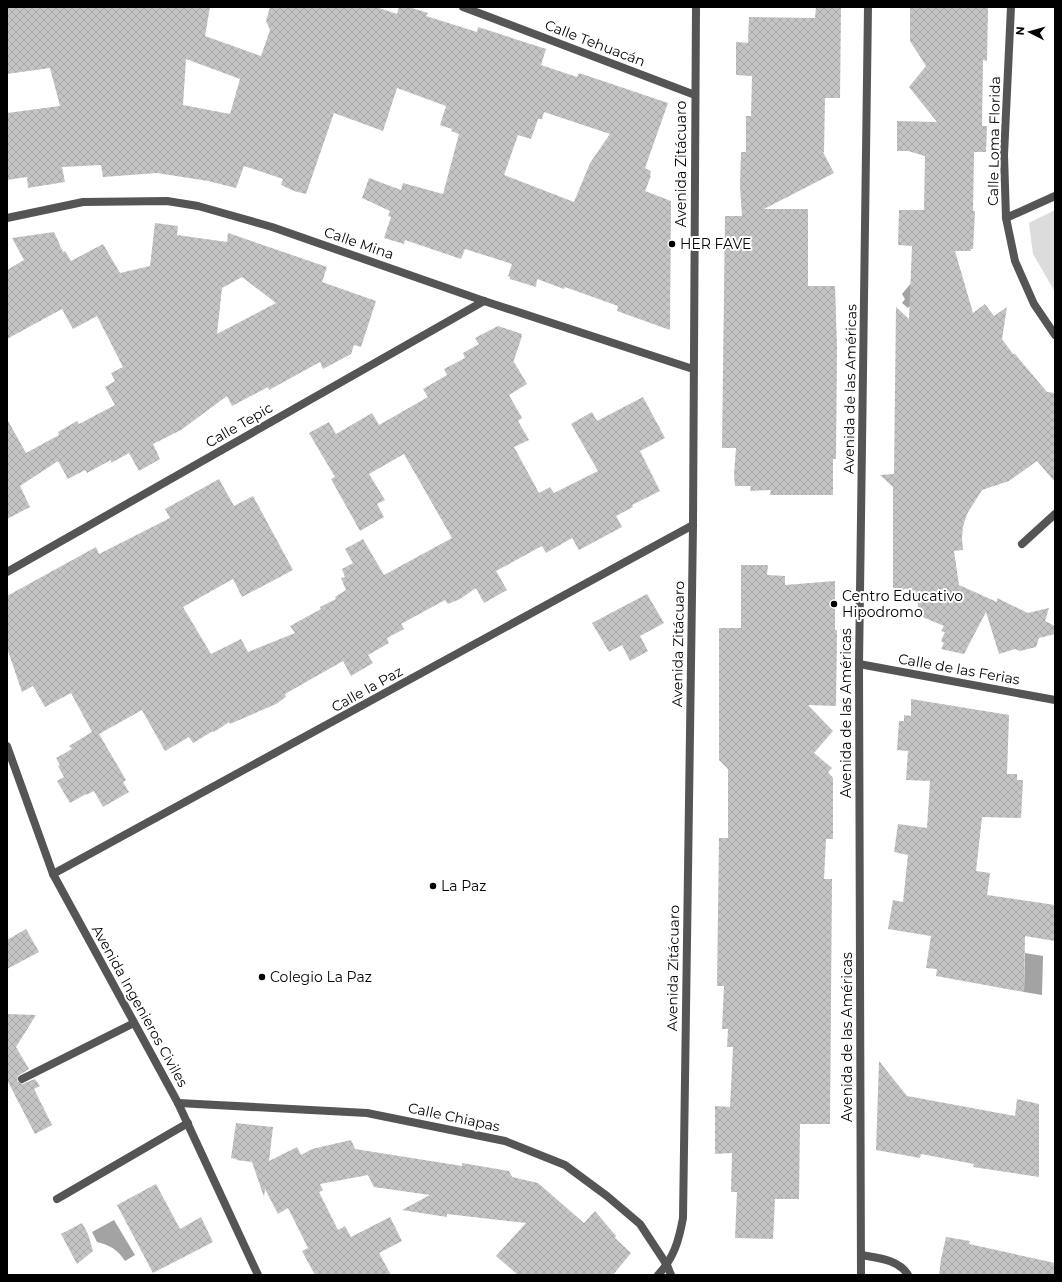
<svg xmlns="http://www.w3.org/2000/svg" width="1062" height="1282" font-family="Montserrat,sans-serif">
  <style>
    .park { fill: #dcdcdc }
    .water { fill: #a3a3a3 }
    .building { fill: url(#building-cross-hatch); fill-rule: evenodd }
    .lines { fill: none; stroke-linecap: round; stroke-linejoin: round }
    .service { stroke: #555; stroke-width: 8 }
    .minor { stroke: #555; stroke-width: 8 }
    .tertiary { stroke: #555; stroke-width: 8 }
    .poi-dot { fill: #000; stroke: #fff; stroke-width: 1.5 }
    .labels { text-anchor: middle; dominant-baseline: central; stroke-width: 4; stroke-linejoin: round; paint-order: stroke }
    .street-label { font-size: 14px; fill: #000; stroke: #fff }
    .poi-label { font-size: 14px; fill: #000; stroke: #fff; text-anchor: start }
  </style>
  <defs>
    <pattern id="building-cross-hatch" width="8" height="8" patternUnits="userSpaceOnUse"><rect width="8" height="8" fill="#c4c4c4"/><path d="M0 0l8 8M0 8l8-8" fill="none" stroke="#a7a7a7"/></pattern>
  </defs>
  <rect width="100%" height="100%" fill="#fff"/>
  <!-- park -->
  <polygon class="park" points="1055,210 1055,292 1033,254 1029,223"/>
  <!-- water -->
  <g class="water">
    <polygon points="912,282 911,304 908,308 902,303 905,299 902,294"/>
    <polygon points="1025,953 1043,956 1042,995 1024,992"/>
    <path d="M 114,1220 L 135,1255 L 125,1261 C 118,1250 110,1245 97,1242 L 92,1232 Z"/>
  </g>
  <!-- building -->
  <g class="building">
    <path d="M 7,7 L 210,7 L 205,36 L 261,56 L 270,30 L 266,21 L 270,7 L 376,7 L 397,14 L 399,7 L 409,7 L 428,13 L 426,16 L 477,32 L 478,27 L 546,49 L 541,65 L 577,77 L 579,73 L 668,103 L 645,168 L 651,171 L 650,175 L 651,176 L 645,191 L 671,201 L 670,330 L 617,311 L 618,306 L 565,287 L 564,289 L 537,279 L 536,287 L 510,279 L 510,277 L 508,276 L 512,264 L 465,249 L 461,259 L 405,240 L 404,244 L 384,238 L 391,217 L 388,216 L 390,211 L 362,198 L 369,178 L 401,190 L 403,183 L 443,194 L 459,134 L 451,131 L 452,129 L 440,125 L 446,106 L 397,88 L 383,131 L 334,113 L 306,194 L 294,191 L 281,185 L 283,179 L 244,166 L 236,188 L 208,181 L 157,173 L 103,177 L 101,165 L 62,167 L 65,182 L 28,188 L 27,177 L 7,180 L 7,113 L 60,106 L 50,68 L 7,74 ZM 186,59 L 240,79 L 230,114 L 183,105 ZM 544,112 L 610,134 L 590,163 L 574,202 L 504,175 L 518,135 L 531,139 L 538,119 L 542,119 Z"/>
    <polygon points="816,7 841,7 840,98 825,98 824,152 823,152 834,173 764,209 808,209 808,286 835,286 837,348 836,459 833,459 833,495 770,495 771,490 750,491 751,486 735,486 734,474 736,448 722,448 725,216 742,216 740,186 741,152 746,152 746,116 751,116 752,76 736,75 736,42 748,43 749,17 815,18"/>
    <polygon points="910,7 988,7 987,61 983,60 982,126 987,126 986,152 974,152 973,211 975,211 973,249 970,249 971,251 955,251 973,313 985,304 994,316 1007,307 1002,339 1013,354 1015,354 1047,392 1055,393 1055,482 1037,461 1009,481 982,490 967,514 963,526 962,538 963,550 954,551 959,585 997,602 997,598 1028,613 1049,608 1045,621 1055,626 1055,634 1039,638 1036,647 1020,651 1015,649 999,654 986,612 964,654 941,649 944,643 941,641 945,632 941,631 944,626 920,616 915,590 912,591 912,588 893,591 893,487 880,475 894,474 896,307 909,319 912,246 898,245 899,210 924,210 925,156 908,151 897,151 897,121 937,122 909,87 926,66 910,41"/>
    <path d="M 155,223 L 178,226 L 177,235 L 227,242 L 228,233 L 327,267 L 322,282 L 376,301 L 361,347 L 354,345 L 351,354 L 323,369 L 320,362 L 269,390 L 268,387 L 232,406 L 227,396 L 181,430 L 153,444 L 160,459 L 139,471 L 129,453 L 111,463 L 111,460 L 87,473 L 85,470 L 68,479 L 58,461 L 20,486 L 30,507 L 7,519 L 7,419 L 26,453 L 59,435 L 58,432 L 77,421 L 79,424 L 115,405 L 105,387 L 115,381 L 111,373 L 123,367 L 97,316 L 73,329 L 62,309 L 7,339 L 7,270 L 24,260 L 12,238 L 54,232 L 63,252 L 65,251 L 71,261 L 103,244 L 120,273 L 150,266 ZM 242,277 L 276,303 L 217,334 L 222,288 Z"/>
    <polygon points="498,326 522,334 521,336 522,336 513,363 514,362 527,384 509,395 522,418 518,421 529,440 514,447 539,493 550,487 554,493 598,471 571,424 592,412 597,421 643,397 665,438 640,451 660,491 632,505 633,507 616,516 622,527 579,550 572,538 546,553 542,546 496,571 507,590 484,603 476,588 460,599 448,604 445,600 401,624 404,629 387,638 389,643 368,655 373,663 351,676 343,661 285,694 286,697 276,704 230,724 229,722 214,732 213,731 193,743 189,737 165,751 142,710 99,734 126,780 123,782 129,792 103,807 94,791 86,795 86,794 70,803 57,781 64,777 58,766 60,765 56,758 72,749 69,746 92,732 71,693 45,707 33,686 22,692 7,648 7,596 96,547 99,554 170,518 165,509 219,479 234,506 253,496 293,570 242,597 233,579 183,607 211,654 241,639 248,652 295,633 290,626 321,609 320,607 336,599 335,597 346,590 341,578 345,577 342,569 353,563 345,549 363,539 384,575 452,538 404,454 369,474 385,500 377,504 384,517 360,531 331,479 335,477 309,433 329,422 336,434 372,413 379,425 428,397 423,389 447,375 444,369 465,358 463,353 479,344 475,338"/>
    <polygon points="741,565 768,565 767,575 785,576 785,585 835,581 835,630 837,630 836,706 808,705 833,731 814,753 832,768 828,772 833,778 833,839 826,839 824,879 832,879 830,1124 800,1124 799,1199 775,1199 773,1239 735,1238 737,1192 731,1192 732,1153 715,1154 715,1106 730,1107 733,1047 727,1047 728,1029 722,1029 724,986 717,986 719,838 728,838 728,769 719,760 719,628 741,628"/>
    <polygon points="647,594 664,623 640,636 648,651 630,661 622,645 609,652 592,623"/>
    <polygon points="911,699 1009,715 1007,774 1017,774 1017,780 1023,780 1021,818 982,817 976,871 990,873 987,895 1055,905 1055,941 1025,936 1024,992 936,976 937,969 926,968 931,936 888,929 893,900 903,902 908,855 894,852 898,824 927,828 930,781 906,780 908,751 897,750 899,721 904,721 904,715 911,716"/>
    <polygon points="26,929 39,952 7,969 7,940"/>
    <polygon points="7,1014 36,1015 16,1047 29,1069 18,1076 17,1081 22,1084 35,1079 40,1086 34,1089 52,1125 35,1134 7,1080"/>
    <polygon points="879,1061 907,1096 1015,1116 1017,1099 1039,1104 1039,1177 973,1167 974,1164 921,1154 920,1158 876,1150"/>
    <polygon points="236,1123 273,1127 269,1161 297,1147 301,1155 312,1149 351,1140 355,1149 462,1166 462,1163 509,1171 512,1177 538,1183 584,1223 595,1211 616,1236 615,1238 631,1253 613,1275 518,1275 496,1256 526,1223 447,1214 447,1217 402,1210 430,1195 374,1187 368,1175 320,1184 323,1190 319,1192 338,1230 345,1226 351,1237 390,1217 402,1241 379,1253 391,1275 315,1275 302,1251 308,1248 288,1208 278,1214 265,1189 264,1197 252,1162 236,1160 237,1159 231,1158"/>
    <polygon points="156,1184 180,1229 201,1217 213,1242 153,1273 117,1205"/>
    <polygon points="82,1223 88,1234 93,1251 77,1264 61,1234"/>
    <polygon points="946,1237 970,1241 969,1244 1055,1263 1055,1275 939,1275 941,1259"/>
  </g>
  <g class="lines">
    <!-- service -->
    <g class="service">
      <polyline points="22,1079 134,1023"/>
      <polyline points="57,1199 188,1123"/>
    </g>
    <!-- minor -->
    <g class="minor">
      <polyline points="463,7 695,95"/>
      <polyline points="1011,7 1004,155 1006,218 1015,261 1034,304 1055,335"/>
      <polyline points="7,218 83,202 167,201 198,206 272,227 484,301 693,369"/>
      <polyline points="1006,218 1055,196"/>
      <polyline points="1022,544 1055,514"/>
      <polyline points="7,572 484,301"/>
      <polyline points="859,664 1055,700"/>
      <polyline points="7,746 53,874 178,1103 258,1275"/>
      <polyline points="53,874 693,525"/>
      <polyline points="178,1103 367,1113 505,1141 565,1165 607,1196 640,1224 667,1265 671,1275"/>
      <path d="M 861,1255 C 877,1258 899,1259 908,1275"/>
      <polyline points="861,1275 859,664 868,7"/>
    </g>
    <!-- tertiary -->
    <path class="tertiary" d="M 658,1275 C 674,1258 679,1240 683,1218 L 693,525 L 696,7"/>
  </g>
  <!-- markers -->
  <g class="poi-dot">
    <circle cx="672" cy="244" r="4"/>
    <circle cx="834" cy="604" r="4"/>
    <circle cx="433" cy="886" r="4"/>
    <circle cx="262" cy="977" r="4"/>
  </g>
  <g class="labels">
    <!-- street labels -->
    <g class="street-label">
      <text transform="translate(595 43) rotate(21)">Calle Tehuacán</text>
      <text transform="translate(994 141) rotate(-89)">Calle Loma Florida</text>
      <text transform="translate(681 164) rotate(-90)">Avenida Zitácuaro</text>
      <text transform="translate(359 243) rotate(19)">Calle Mina</text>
      <text transform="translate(850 389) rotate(-89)">Avenida de las Américas</text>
      <text transform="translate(239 425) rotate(-30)">Calle Tepic</text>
      <text transform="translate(678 644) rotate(-89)">Avenida Zitácuaro</text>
      <text transform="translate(959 669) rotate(10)">Calle de las Ferias</text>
      <text transform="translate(367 689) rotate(-29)">Calle la Paz</text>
      <text transform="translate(846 713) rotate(-90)">Avenida de las Américas</text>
      <text transform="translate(673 968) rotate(-89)">Avenida Zitácuaro</text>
      <text transform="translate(140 1006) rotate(61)">Avenida Ingenieros Civiles</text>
      <text transform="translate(847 1037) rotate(-90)">Avenida de las Américas</text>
      <text transform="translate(454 1117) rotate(12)">Calle Chiapas</text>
    </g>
    <!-- poi labels -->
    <g class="poi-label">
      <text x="680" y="244">HER FAVE</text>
      <text x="842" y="596">Centro Educativo<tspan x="842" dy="16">Hipodromo</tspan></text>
      <text x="441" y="886">La Paz</text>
      <text x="270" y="977">Colegio La Paz</text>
    </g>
  </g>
  <!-- border -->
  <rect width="1062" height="1282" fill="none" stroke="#000000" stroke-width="16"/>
  <!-- north arrow -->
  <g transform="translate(1030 32) rotate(276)" stroke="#ffffff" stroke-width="3" paint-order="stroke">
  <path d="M0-3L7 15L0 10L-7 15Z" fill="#000000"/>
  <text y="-6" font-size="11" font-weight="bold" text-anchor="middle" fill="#000000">N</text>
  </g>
</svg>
